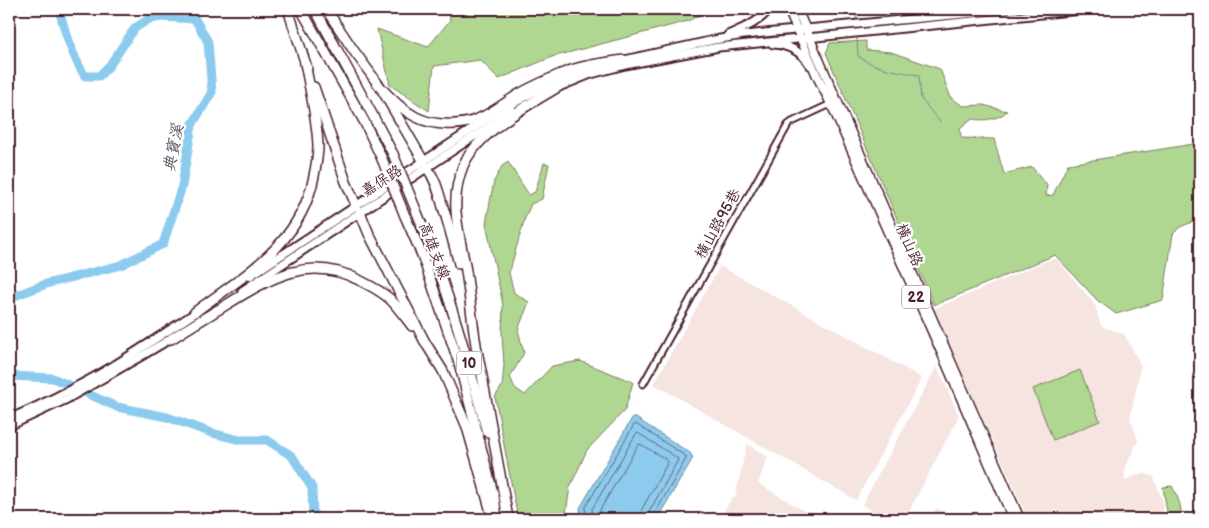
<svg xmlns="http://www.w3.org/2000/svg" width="1209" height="528" font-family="'Balsamiq Sans','LXGW WenKai TC',sans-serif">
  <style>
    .built { fill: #f5e4df }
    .green { fill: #b0d792; stroke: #7d7b5e }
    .water { fill: #8ccbed; stroke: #72869f }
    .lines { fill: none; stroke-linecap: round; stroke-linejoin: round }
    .shore { stroke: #646479; stroke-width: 1 }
    .stream { stroke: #72869f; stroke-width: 1 }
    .river { stroke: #8ccbed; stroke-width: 9 }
    .street-casing { stroke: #4a1f2b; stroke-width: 9 }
    .secondary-casing { stroke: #4a1f2b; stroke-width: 11 }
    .primary-casing { stroke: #4a1f2b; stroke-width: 11 }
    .highway-casing { stroke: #4a1f2b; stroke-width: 12 }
    .street { stroke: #fff; stroke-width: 5 }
    .secondary { stroke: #fff; stroke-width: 7 }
    .primary { stroke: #fff; stroke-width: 8 }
    .highway { stroke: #fff; stroke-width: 9 }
    .highway-bridge-casing { stroke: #4a1f2b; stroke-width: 12; stroke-linecap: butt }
    .highway-bridge { stroke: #fff; stroke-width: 9 }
    .labels { text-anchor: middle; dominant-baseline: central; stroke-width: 4.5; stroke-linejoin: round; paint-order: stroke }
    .shield { fill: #fff; stroke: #80626b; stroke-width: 1 }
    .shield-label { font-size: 14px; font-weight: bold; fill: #4a1f2b }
    .street-label { font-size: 15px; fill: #4a1f2b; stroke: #fff }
    .water-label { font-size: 16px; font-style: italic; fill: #5e5365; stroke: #fff }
  </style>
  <rect width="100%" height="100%" fill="#fff"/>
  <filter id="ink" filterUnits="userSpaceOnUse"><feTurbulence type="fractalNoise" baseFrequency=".02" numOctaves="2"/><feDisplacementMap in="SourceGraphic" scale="10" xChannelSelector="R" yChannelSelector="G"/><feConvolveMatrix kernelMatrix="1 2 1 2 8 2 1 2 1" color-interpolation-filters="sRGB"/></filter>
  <g filter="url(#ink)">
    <!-- built -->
    <g class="built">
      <polygon points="1057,259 1095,305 1101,326 1124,334 1141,365 1130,418 1138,440 1126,466 1124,481 1142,473 1153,476 1164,504 1162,515 1156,519 1028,519 934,309 1049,260"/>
      <polygon points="720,266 922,378 856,500 654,384"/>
      <polygon points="937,366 959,416 905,519 888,519 862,505"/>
      <polygon points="747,444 768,457 758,483 769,490 806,512 856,517 864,519 719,519 731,500 735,497"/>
      <polygon points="937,508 956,519 929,519"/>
    </g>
    <!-- green -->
    <g class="green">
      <polygon points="448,9 711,9 688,21 552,57 499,79 480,60 434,66 429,111 390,85 377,29 428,47 450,20"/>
      <path d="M 866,41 L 866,50 L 891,52 L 940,69 L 951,98 L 963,106 L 983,105 L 1007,111 C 998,120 983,121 971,119 L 960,128 L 961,138 L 994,139 L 1004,174 L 1032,167 L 1042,180 L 1047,184 L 1046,196 L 1053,195 L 1068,164 L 1200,143 L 1200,219 L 1180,227 L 1173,234 L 1163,300 L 1116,314 L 1097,300 L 1055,255 L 934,305 L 826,53 L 830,43 Z"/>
      <polygon points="508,162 529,195 535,192 544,163 549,164 542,199 531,204 525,218 509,273 514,293 529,302 518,330 524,353 510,377 515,388 525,395 552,366 580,361 633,382 625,410 587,450 570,487 565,519 518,519 495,397 502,386 504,366 502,333 503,305 486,223 494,181 502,166"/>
      <polygon points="1080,370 1100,421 1053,440 1033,389"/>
      <path d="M 1172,486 C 1178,498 1182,505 1181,519 L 1163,519 L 1167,512 L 1163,487 Z"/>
    </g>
    <!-- water -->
    <polygon class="water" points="632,418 636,418 690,453 693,458 657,519 584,519 581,517 580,508"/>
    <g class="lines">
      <!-- shore -->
      <g class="shore">
        <polyline points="587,519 585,508 634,425 636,424 687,457 654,515 654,519"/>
        <polyline points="593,519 592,509 636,434 638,433 677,458 678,460 649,512 647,519"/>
        <polyline points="600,519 600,510 638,445 640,444 667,460 668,462 642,509 640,519"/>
      </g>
      <!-- stream -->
      <g class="stream">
        <polyline points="854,9 856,12 856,20"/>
        <path d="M 857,37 L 858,56 C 875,69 898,71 919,75 L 921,99 L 940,122"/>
      </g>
      <!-- river -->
      <g class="river">
        <path d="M 9,298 L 46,284 L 121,265 L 163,244 L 182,186 L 192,125 L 212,92 L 208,42 L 195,19 L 161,17 L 149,19 L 135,28 L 109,66 L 99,76 L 85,76 C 72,56 65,32 59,9"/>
        <polyline points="9,376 53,378 117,407 167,417 212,433 240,440 267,440 292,456 312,488 313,519"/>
      </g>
      <defs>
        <polyline id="street" points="643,384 788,125 792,122 833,103"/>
        <g id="secondary">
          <path d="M 728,35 C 743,28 759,23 769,9"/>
          <path d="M 773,44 C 789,45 802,52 810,65"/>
          <polyline points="620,61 714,40 744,35 1016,9"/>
          <polyline points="554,89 591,74 625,65 719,47 1091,9"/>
          <path d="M 250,276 L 483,122 C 503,110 523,97 544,87 C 561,79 578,73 596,68"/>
          <polyline points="242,291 512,111"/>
          <path d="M 9,419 C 38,406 67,392 94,377 C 130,357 164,333 198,311"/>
          <polyline points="9,426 67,399 145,354 175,336"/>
        </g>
        <g id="primary">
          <polyline points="788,9 817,76 831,104 942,354 1013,519"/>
          <polyline points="797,9 1020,519"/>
        </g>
        <g id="highway">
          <polyline points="288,9 307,68"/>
          <polyline points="301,9 364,121 382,159"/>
          <polyline points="315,9 373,116 393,154"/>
          <polyline points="326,9 354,51 381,88 424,162"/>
          <polyline points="314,87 346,182 356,205"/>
          <path d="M 381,88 C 392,99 402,110 416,117 C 434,126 461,127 480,118 C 494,112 506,102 519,94 C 532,87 547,80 561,74 C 581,65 603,63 624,60"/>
          <path d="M 427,168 C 436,179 439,194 443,207 C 449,226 454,245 459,264"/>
          <path d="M 416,210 C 446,282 467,357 487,432"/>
          <polyline points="360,212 369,234 425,342 443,371 467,427 493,519"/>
          <polyline points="405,216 422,255 459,363 494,497 497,517"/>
          <path d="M 195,312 C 246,274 301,244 314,176 C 316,166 318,155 318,146 C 317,118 310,90 305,63"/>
          <path d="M 171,339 C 189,327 208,316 226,305 C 271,277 310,254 361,281 C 371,286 382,292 390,299 C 398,307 405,317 412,326"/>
          <path d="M 508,518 C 500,474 492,431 484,387 C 481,368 476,350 474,331 C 471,311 469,291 466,271 C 460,234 448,203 463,166 C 477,133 528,105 558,87"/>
        </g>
      </defs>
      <!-- street casing -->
      <use href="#street" class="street-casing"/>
      <!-- secondary casing -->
      <use href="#secondary" class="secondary-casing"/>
      <!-- primary casing -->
      <use href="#primary" class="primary-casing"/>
      <!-- highway casing -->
      <use href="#highway" class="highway-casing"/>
      <!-- street -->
      <use href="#street" class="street"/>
      <!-- secondary -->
      <use href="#secondary" class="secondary"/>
      <!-- primary -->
      <use href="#primary" class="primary"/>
      <!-- highway -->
      <use href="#highway" class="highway"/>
      <defs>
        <g id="highway-bridge">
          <polyline points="393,154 416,210"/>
          <polyline points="382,159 405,216"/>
        </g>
      </defs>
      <!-- highway-bridge casing -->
      <use href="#highway-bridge" class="highway-bridge-casing"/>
      <!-- highway-bridge -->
      <use href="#highway-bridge" class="highway-bridge"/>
    </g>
  </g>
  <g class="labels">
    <!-- shield labels -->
    <g class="shield">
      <rect x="902" y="285.5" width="28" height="23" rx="4"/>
      <rect x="456.5" y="351.5" width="25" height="23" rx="4"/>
    </g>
    <g class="shield-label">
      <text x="916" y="297">22</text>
      <text x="469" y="363">10</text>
    </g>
    <!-- street labels -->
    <g class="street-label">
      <text transform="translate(382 181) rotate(-33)">嘉保路</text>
      <text transform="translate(718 224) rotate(-61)">橫山路95巷</text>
      <text transform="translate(909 245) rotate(66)">橫山路</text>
      <text transform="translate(434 251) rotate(69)">高雄支線</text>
    </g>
    <!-- water labels -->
    <g class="water-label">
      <text transform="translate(174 148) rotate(-79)">典寶溪</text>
    </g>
  </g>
  <!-- margin -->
  <rect width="1209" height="528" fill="none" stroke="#fff" stroke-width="30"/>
  <rect x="15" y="15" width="1179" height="498" fill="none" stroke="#4a1f2b" stroke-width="2" filter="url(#ink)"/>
</svg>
